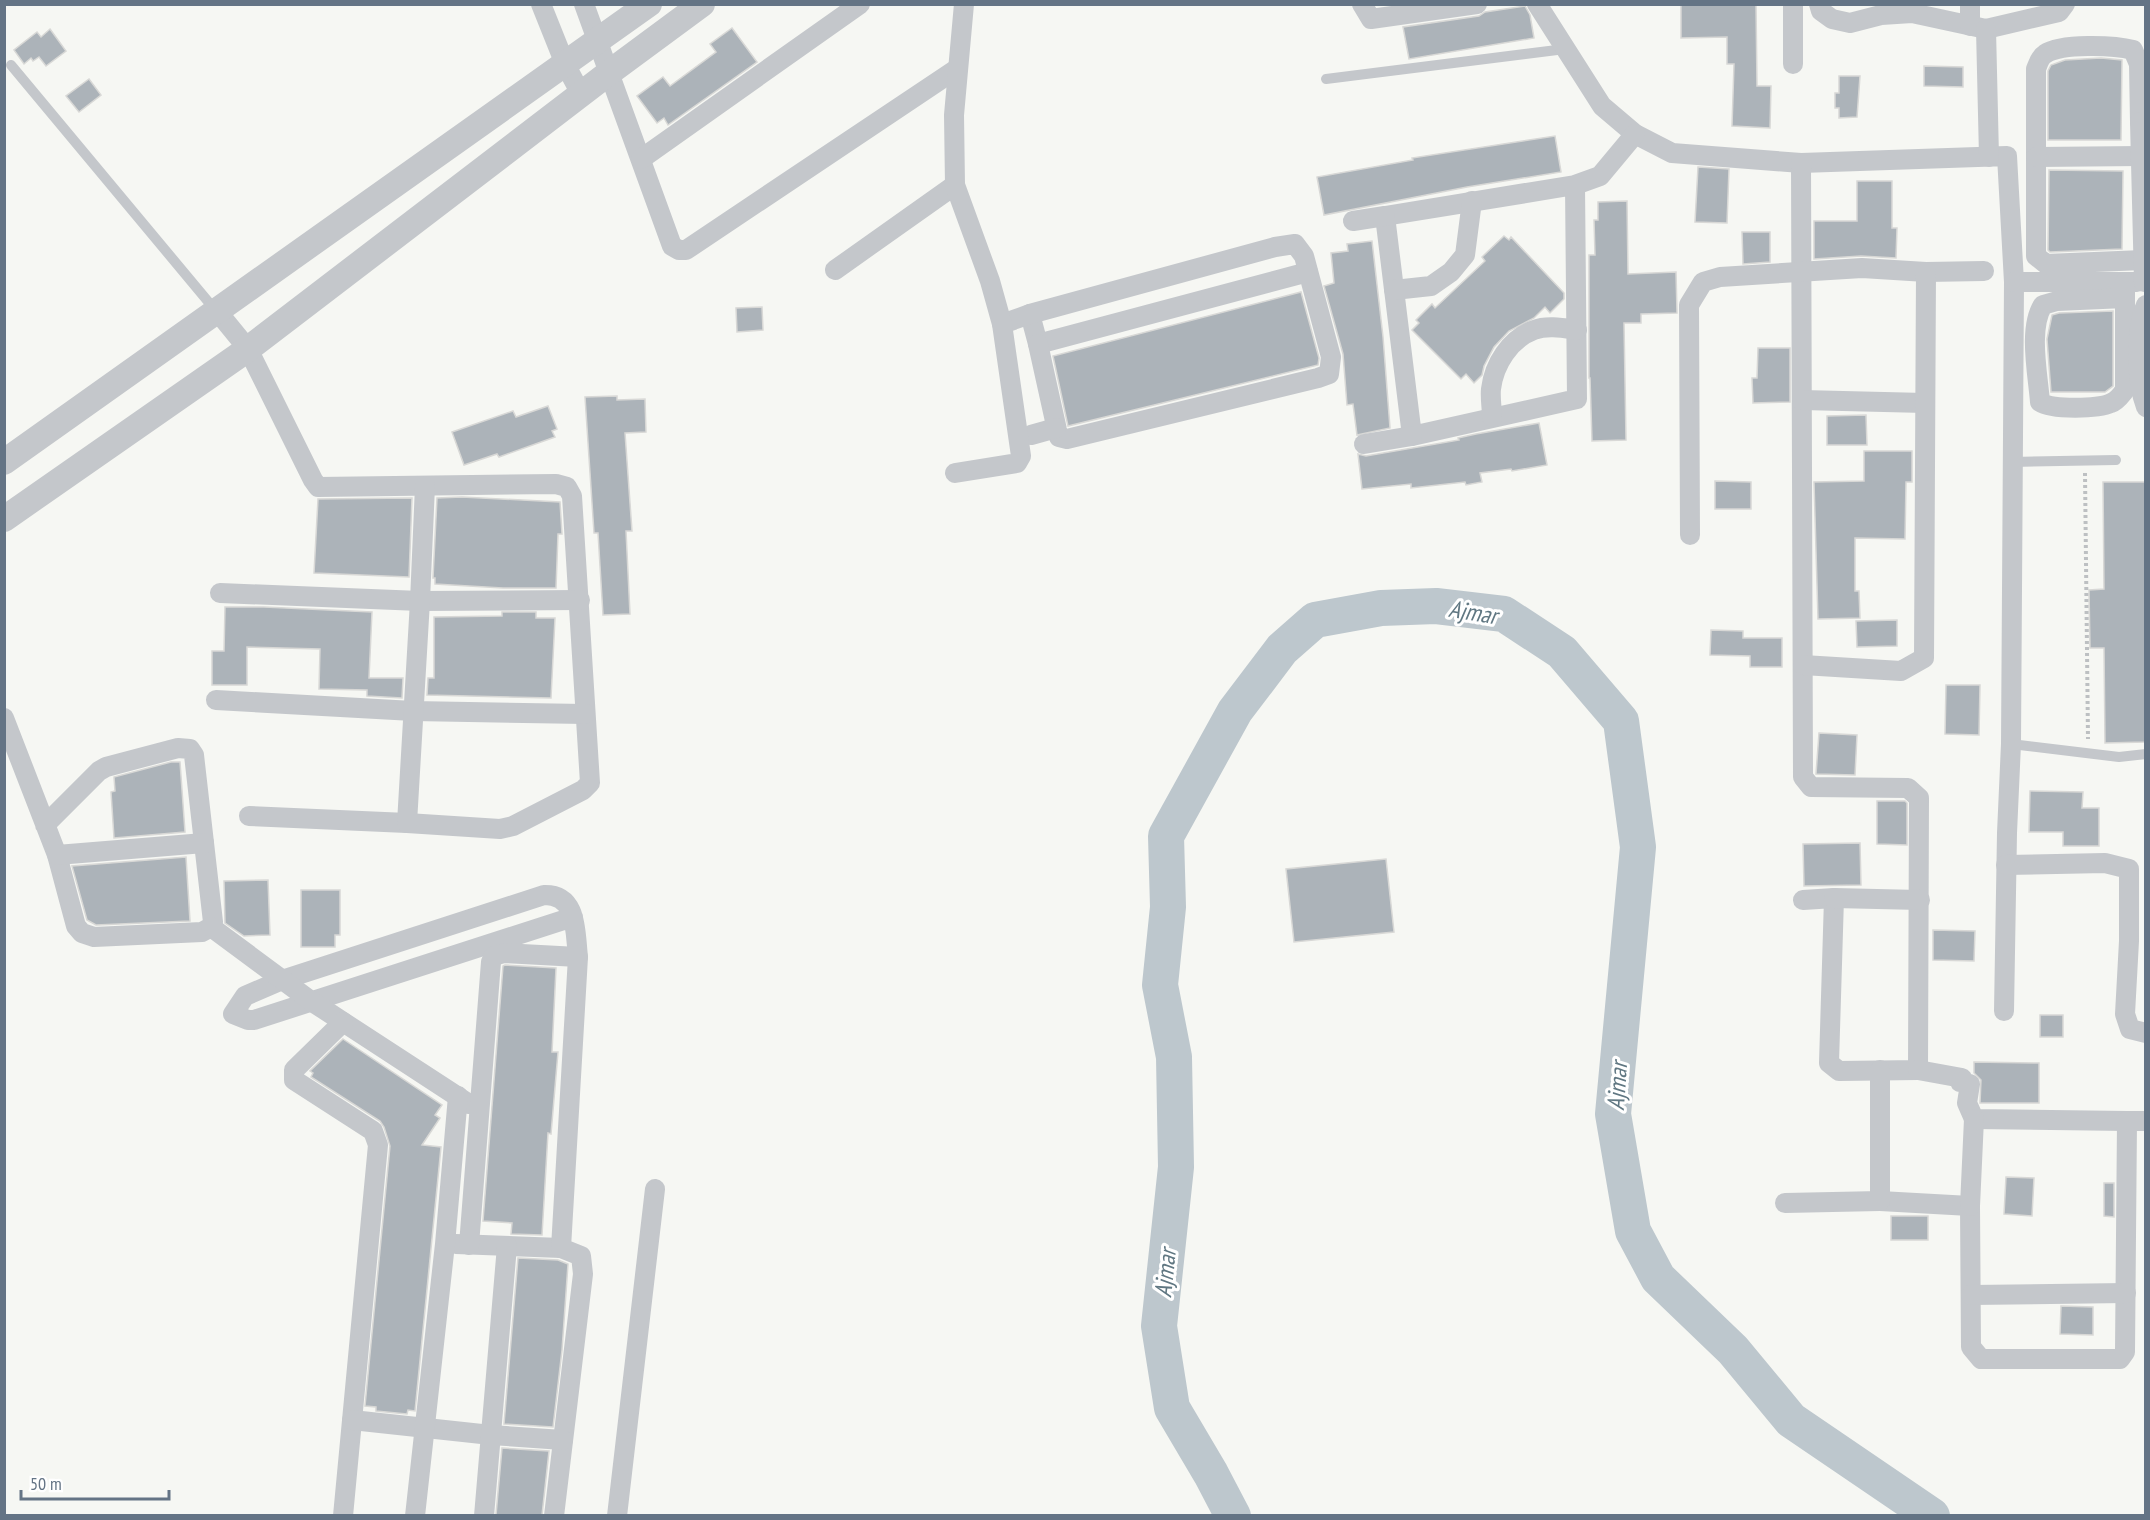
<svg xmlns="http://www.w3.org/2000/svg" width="2150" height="1520" font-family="'PT Sans Narrow',sans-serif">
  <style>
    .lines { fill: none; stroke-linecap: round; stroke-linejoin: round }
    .river { stroke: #bdc7cd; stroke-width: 36 }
    .building { fill: #acb3b9; stroke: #d8d8d6; stroke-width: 1.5 }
    .path { stroke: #bdc0c2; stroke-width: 4; stroke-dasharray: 3 3; stroke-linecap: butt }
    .service { stroke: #c4c7cb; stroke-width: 10 }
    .minor { stroke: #c4c7cb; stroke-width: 20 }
    .tertiary { stroke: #c4c7cb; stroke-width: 26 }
    .labels { text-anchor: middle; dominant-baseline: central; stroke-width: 6; stroke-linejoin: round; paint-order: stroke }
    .water-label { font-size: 24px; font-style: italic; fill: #607782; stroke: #fff }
  </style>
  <rect width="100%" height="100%" fill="#f6f7f3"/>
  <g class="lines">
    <!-- river -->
    <polyline class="river" points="1233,1516 1211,1474 1172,1408 1159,1326 1176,1167 1174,1057 1160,985 1168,907 1166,836 1235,711 1282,649 1315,620 1381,608 1436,606 1504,614 1562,652 1621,721 1638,847 1613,1114 1633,1231 1658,1278 1733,1350 1791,1420 1932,1516"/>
  </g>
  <!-- building -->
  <g class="building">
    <polygon points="1681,4 1756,4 1757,86 1771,86 1770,128 1732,126 1734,64 1727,64 1727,37 1681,38"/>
    <polygon points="1525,6 1530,15 1534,38 1409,59 1403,27 1479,16 1485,12"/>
    <polygon points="732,28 757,62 668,125 664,118 657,123 637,96 663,77 670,86 716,52 710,44"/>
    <polygon points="50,29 66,51 46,66 39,57 33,61 31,58 24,64 14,50 37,32 41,37"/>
    <polygon points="2101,58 2122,60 2121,140 2048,140 2048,71 2051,65 2065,60"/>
    <polygon points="1924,66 1963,67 1963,87 1924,86"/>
    <polygon points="1839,76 1860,76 1857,117 1839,118 1839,108 1835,108 1835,93 1839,93"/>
    <polygon points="89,79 101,95 79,112 66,96"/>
    <polygon points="1555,136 1561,172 1467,187 1324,215 1317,177 1413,160 1412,158"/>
    <polygon points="1698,167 1729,169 1727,223 1695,222"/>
    <polygon points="2049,170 2123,171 2122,249 2050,252 2048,250"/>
    <polygon points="1857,181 1892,181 1892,228 1897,228 1896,258 1861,256 1814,259 1814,221 1857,221"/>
    <polygon points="1627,201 1628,274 1676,272 1677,313 1641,314 1641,323 1624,323 1626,440 1592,441 1590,378 1589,378 1589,255 1595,255 1594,220 1598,220 1598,202"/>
    <polygon points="1742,232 1770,232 1770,262 1743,264"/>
    <polygon points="1504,236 1509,240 1511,237 1564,293 1564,299 1550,313 1545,307 1534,318 1509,331 1494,347 1484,366 1482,375 1474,383 1466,374 1461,379 1412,330 1419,323 1416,320 1432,304 1435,308 1485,261 1482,257"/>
    <polygon points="1372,241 1383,337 1390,428 1357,435 1353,404 1347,405 1343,354 1324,286 1334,283 1331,253 1348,251 1347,244"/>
    <polygon points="1301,292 1319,358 1318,365 1068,426 1053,356"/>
    <polygon points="762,307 763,330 737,332 736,308"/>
    <polygon points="2113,311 2113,386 2105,392 2051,392 2047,339 2052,315 2059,313"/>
    <polygon points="1758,348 1790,348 1790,402 1753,403 1752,378 1757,378"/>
    <polygon points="617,396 617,400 645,399 646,432 625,433 632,531 626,531 630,614 603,615 598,533 594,533 585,397"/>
    <polygon points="548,406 557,429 552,431 555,437 499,457 497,454 464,465 452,432 513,411 516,417"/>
    <polygon points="1866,415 1867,445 1827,445 1827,416"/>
    <polygon points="1539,423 1547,465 1512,471 1511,469 1480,473 1482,482 1466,485 1465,482 1411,488 1411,484 1362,489 1358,454 1366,456 1459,440 1458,438 1476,434"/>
    <polygon points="1864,451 1912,451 1912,482 1906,482 1905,539 1855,538 1855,591 1859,591 1860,618 1818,619 1814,482 1864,481"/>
    <polygon points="1715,481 1751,482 1751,509 1715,509"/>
    <polygon points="2103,482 2145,482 2145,742 2105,743 2104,648 2090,648 2089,590 2104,589"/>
    <polygon points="462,497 560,502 562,534 558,534 556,588 503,588 435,584 435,578 433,578 437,498"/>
    <polygon points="412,498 409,577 314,573 318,499"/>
    <polygon points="225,607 264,607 372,612 369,678 403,678 402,698 367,696 367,690 319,689 320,649 247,647 247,685 212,685 212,651 224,651"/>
    <polygon points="502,612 536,612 536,618 555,618 551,698 427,695 428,678 434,678 434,617 502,616"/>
    <polygon points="1897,620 1897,646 1857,647 1856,621"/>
    <polygon points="1711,630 1743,631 1743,638 1782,638 1782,667 1750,667 1750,656 1710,655"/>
    <polygon points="1946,685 1980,685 1979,735 1945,734"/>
    <polygon points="1819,733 1857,735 1855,775 1816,774"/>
    <polygon points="171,762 180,762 185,832 114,838 111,792 115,791 114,777"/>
    <polygon points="2030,791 2083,792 2082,808 2099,808 2099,846 2063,846 2063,832 2029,832"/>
    <polygon points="1877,801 1905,801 1907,803 1907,845 1877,844"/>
    <polygon points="1860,843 1861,885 1804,886 1803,844"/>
    <polygon points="186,857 190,921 96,925 87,920 72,866"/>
    <polygon points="1386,859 1394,932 1294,942 1286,869"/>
    <polygon points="268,880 270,935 244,936 225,923 224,881"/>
    <polygon points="301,890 340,890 340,935 335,935 335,947 301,947"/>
    <polygon points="1933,930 1975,931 1974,961 1933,960"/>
    <polygon points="505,965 556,968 552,1052 558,1052 551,1134 548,1133 542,1235 511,1234 512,1223 483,1221 503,966"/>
    <rect x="2040" y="1015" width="23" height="22"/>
    <polygon points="343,1039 442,1105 435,1115 440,1118 422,1145 441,1147 415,1411 408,1410 407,1414 376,1411 376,1407 365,1406 390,1146 384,1127 380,1121 311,1077 313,1073 310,1071"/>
    <polygon points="1974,1062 2039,1063 2039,1103 1980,1103 1981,1080 1974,1073"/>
    <polygon points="2006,1177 2034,1178 2032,1216 2004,1214"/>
    <polygon points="2104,1183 2114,1183 2114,1217 2104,1216"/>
    <rect x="1891" y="1216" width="37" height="24"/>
    <polygon points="518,1258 558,1260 568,1264 562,1350 553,1427 504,1424"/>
    <polygon points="2061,1306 2093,1307 2093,1335 2060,1334"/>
    <polygon points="502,1448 549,1451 542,1515 496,1515"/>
  </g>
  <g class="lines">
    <!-- path -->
    <polyline class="path" points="2085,473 2088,739"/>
    <!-- service -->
    <g class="service">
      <polyline points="11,65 216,311"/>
      <polyline points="1326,79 1565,49"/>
      <polyline points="2012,462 2116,460"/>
      <polyline points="2011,744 2119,757 2146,754"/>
    </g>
    <!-- minor -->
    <g class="minor">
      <polyline points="541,4 565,64 581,94"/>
      <polyline points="584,4 672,246 679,250 686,250 958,68"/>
      <polyline points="1362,4 1371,19 1477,4"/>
      <polyline points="1537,4 1602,106 1635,134 1672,153 1801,163 2007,156 2014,282 2011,744 2007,833 2004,1011"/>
      <polyline points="1819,4 1821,11 1832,19 1850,23 1881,15 1912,13 1986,29 2059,12 2065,4"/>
      <polyline points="1970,4 1970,26"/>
      <polyline points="1986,29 1989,157"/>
      <polyline points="1793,64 1793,4"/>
      <path d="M 2140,122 L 2139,64 L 2133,50 C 2114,45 2061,43 2045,54 C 2040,57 2038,64 2036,69 L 2036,256 L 2046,264 L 2143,260"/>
      <polyline points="2036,157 2141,156"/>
      <polyline points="641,159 860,4"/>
      <polyline points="1801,163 1803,777 1811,787 1908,788 1919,798 1918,1070 1839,1071 1829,1063 1834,898 1803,900"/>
      <polyline points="1575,185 1385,216 1412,436 1577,399 1575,185 1600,176 1635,134"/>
      <polyline points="1353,221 1385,216"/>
      <polyline points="835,270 955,185"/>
      <polyline points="2014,282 2137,282"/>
      <path d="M 2125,282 L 2125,390 C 2121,395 2117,401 2111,403 C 2098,409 2052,410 2040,402 C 2038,375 2028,328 2043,305 L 2057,301 L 2125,298"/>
      <polyline points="2144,282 2140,122 2146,122"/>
      <polyline points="1394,290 1431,286 1451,272 1465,255 1472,201"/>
      <path d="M 2146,305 C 2135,331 2136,381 2146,407"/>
      <polyline points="217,311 248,349 313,480 318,487 556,484 567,487 572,496 590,783 583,790 513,826 500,829 407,823 249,816"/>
      <polyline points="1030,314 1038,344 1308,272"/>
      <polyline points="1002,324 1030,314 1275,247 1295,244 1304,256 1331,357 1329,374 1318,378 1067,439 1059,437 1057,430 1038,344"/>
      <polyline points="1802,400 1925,403"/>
      <path d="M 1492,417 C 1492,408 1490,398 1491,389 C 1494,364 1510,339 1534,330 C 1547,325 1563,328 1577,330"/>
      <polyline points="1031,435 1056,428"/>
      <polyline points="1364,444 1412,436"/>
      <polyline points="955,473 1017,463 1021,456 1002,324 990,281 955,185 954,115 964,4"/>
      <polyline points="1690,535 1689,305 1703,282 1720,277 1862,268 1926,272 1984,271"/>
      <polyline points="220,593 420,601 580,600"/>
      <polyline points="1803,665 1901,671 1924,658 1926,272"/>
      <polyline points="216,700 413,711 585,714"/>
      <polyline points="4,718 57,855 76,926 82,933 94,937 202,932 211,927 213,922 194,755 190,749 178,748 106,767 99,771 45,825"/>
      <polyline points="407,823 420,601 425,486"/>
      <polyline points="57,855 204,843"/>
      <polyline points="2006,865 2105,863 2129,869 2129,941 2125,1014 2130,1029 2146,1033"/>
      <polyline points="1834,898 1920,900"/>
      <path d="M 573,917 L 254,1020 L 248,1020 L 233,1014 L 245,996 L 282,980 L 544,895 C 578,894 575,932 578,957"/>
      <polyline points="211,927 311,1001 469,1104"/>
      <polyline points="343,1022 294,1070 294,1080 373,1131 378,1145 343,1516"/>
      <polyline points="1918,1070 1962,1078 1960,1082 1970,1084 1967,1103 1974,1119 2127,1121"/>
      <polyline points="1880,1201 1970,1206 1971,1347 1981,1359 2120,1359 2125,1352 2127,1121 2146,1121"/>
      <polyline points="1785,1203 1880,1201 1880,1070"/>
      <polyline points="1970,1206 1974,1119"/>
      <polyline points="456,1244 561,1248"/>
      <polyline points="469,1245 491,962 494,956 504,953 578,957 561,1248 581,1256 583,1274 554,1516"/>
      <polyline points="1971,1295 2126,1293"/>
      <polyline points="352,1420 491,1435 563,1440"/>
      <polyline points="415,1516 445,1244 458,1096"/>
      <polyline points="484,1516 507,1246"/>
      <polyline points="617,1516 655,1189"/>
    </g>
    <!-- tertiary -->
    <g class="tertiary">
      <polyline points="4,462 649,4"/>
      <polyline points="4,519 248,349 610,72 702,4"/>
    </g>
  </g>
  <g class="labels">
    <!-- water labels -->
    <g class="water-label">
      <text transform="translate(1473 612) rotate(9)">Ajmar</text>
      <text transform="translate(1617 1086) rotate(-86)">Ajmar</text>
      <text transform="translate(1165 1273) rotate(-84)">Ajmar</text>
    </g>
  </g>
  <!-- border -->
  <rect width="2150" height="1520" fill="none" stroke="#647485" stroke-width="12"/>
  <!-- scale -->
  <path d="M21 1490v9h148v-9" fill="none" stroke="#647485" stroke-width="3"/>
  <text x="30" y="1490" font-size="18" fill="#647485" stroke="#ffffff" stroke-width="4.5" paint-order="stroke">50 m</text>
</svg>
